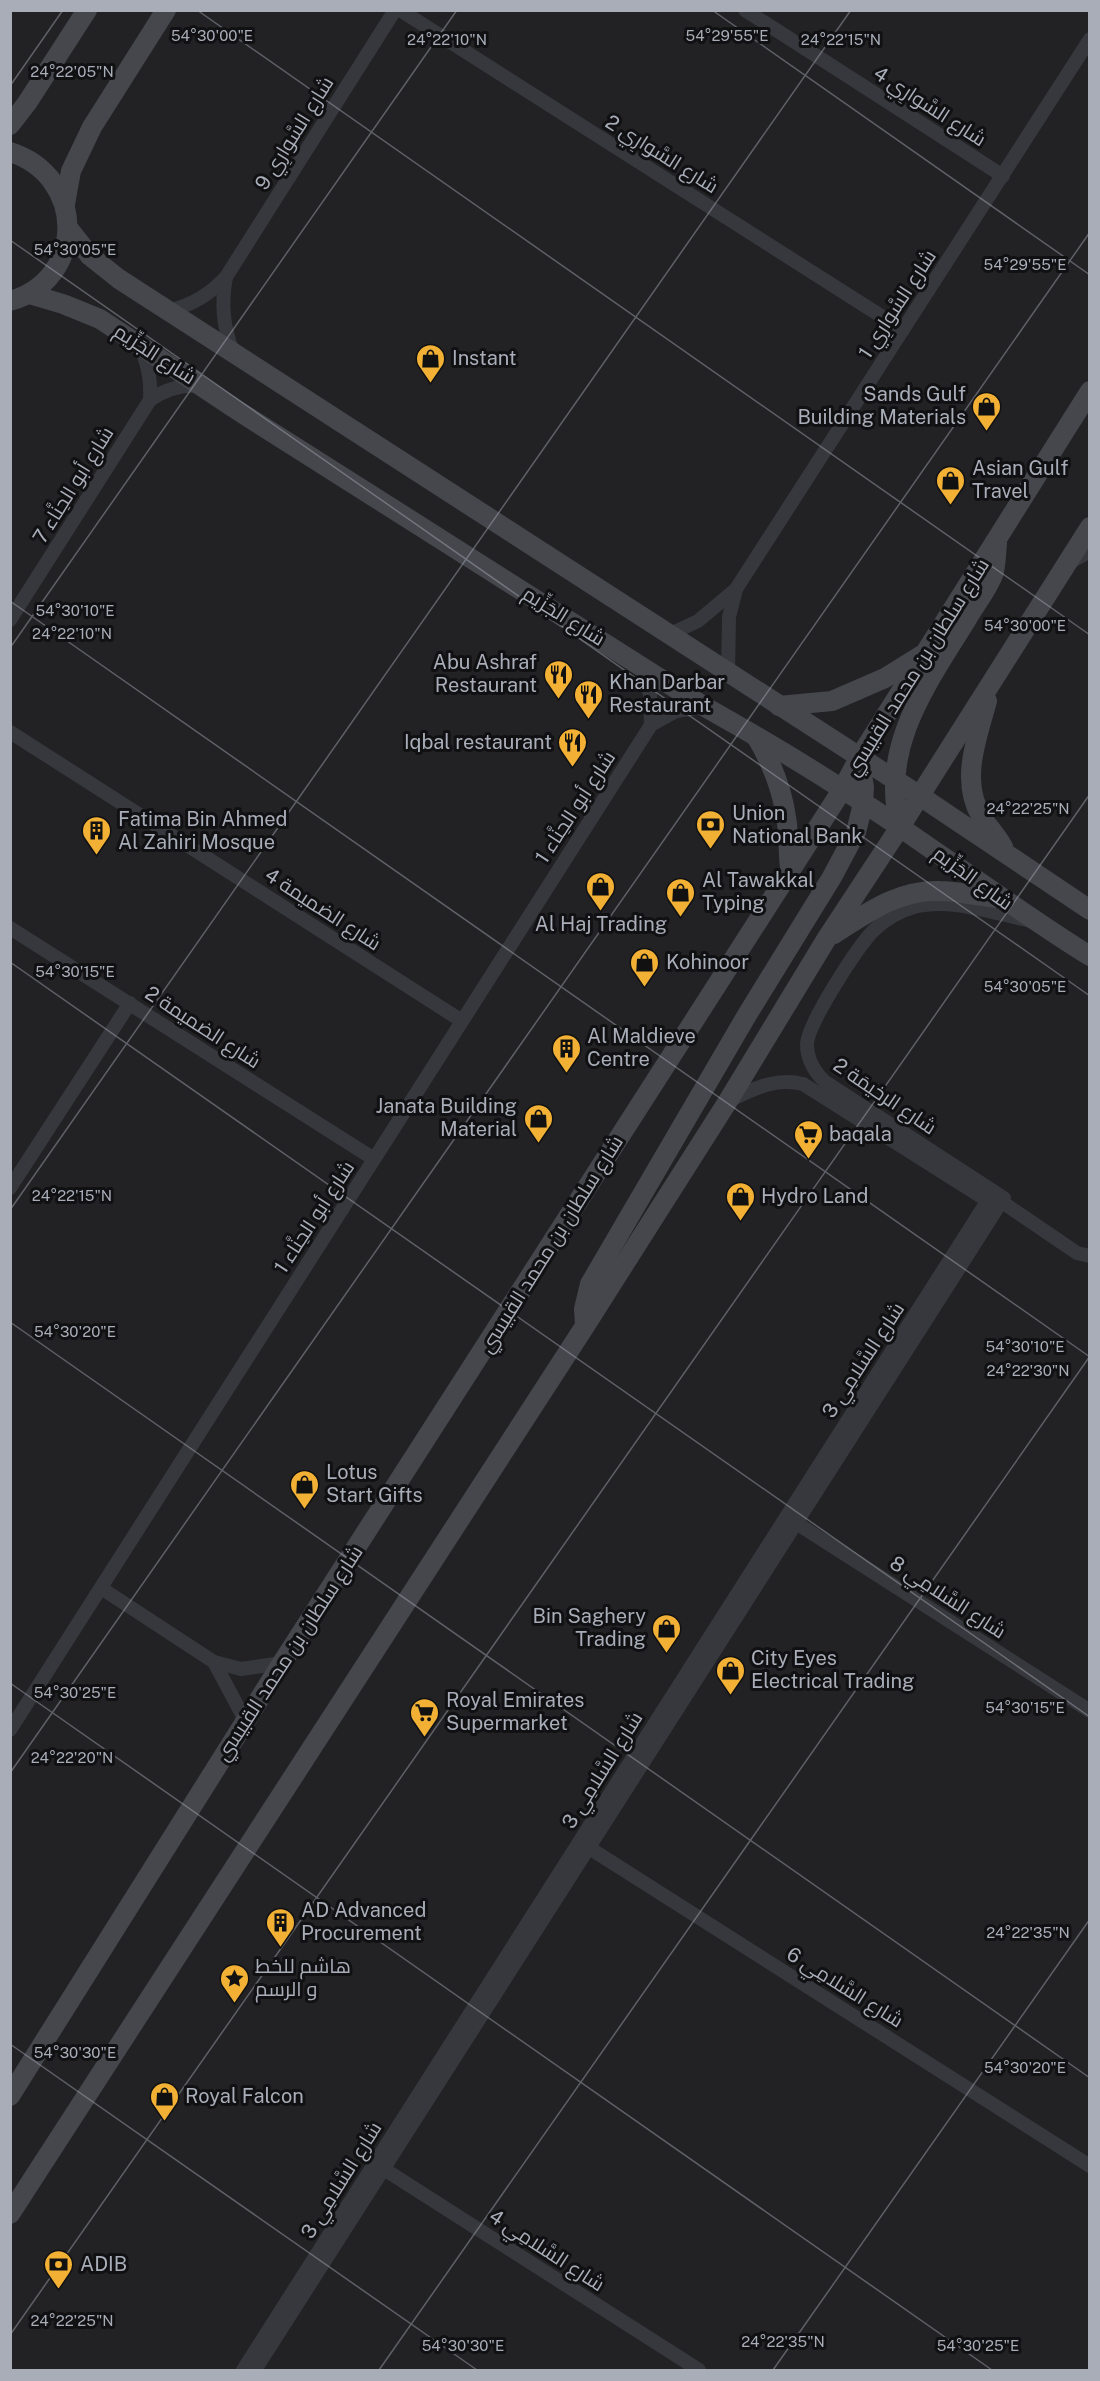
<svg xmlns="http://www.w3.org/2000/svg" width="1100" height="2381" font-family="'Public Sans',Cairo,sans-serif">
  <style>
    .built { fill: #222225 }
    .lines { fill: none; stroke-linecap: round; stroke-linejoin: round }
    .street { stroke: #37383d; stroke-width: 14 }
    .secondary { stroke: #45474d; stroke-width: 20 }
    .ticks { fill: none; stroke: #a8adb8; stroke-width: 1.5; stroke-opacity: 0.45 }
    .labels { text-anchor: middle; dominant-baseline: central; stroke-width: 6; stroke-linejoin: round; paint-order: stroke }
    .street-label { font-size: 20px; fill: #a8adb8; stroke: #111113 }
    .poi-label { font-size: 20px; fill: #a8adb8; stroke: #111113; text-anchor: start }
    .ticks-label { font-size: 15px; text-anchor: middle; fill: #a8adb8; stroke: #111113; stroke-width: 6; stroke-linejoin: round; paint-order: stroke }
  </style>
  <rect width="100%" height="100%" fill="#161618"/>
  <!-- built -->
  <rect class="built" x="11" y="11" width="1078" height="2359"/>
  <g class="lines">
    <!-- street -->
    <g class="street">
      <polyline points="400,10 903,330"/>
      <polyline points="745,10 1003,176"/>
      <path d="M 226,277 C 221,304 223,326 233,352"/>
      <path d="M 168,311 C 192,305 209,295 226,277 L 395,10"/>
      <path d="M 138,345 C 149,362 151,380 150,400"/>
      <polyline points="1069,563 1090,551"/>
      <path d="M 10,620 L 150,400 C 166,389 182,384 202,386"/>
      <polyline points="668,635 698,621 736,589 1090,39"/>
      <polyline points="644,667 650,695 651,725"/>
      <polyline points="728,673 729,617 736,589"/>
      <polyline points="10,732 462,1021"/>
      <polyline points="10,928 374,1159"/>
      <path d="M 728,1101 C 754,1089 775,1077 803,1084 L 993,1204"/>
      <polyline points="10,1188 130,1003"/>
      <path d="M 1004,1198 L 824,1081 C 814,1071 807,1059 807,1044 C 808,1023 858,946 874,930 C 886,919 899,911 914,907 C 951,897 995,914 1032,921"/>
      <polyline points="790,1519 1090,1711"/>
      <polyline points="101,1588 214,1662 241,1669 282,1663"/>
      <polyline points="214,1662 245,1720"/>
      <polyline points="10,1730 651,725 676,711 705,707"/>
      <polyline points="583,1844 1090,2166"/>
      <polyline points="376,2164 699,2370"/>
      <polyline points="243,2370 988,1200 999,1200 1077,1253 1090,1256"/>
      <polyline points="255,2370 963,1262 998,1207 997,1195"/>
    </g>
    <!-- secondary -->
    <g class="secondary">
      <polyline points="10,125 27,103 87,10"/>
      <path d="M 10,152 C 86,176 87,279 10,301"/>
      <polyline points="65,204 71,171 92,127 166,10"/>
      <polyline points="68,228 90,256 119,279 920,796 1090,910"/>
      <path d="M 29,294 L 63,304 L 100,319 L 237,410 L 705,707 C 782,750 858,797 930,848 C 983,884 1035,922 1090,956"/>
      <path d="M 987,701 C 977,738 960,780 981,816 C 988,827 997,835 1003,847"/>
      <polyline points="779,706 832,701 885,678 922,655"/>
      <path d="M 757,738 C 771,762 782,789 786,817 C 789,833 788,851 790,868"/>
      <path d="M 900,827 C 879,747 927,684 967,619 C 975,605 987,590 993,575 C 996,566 996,553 997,543"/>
      <path d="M 834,934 C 867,913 899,889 940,891 C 958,891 981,897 1000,898"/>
      <polyline points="585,1325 584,1309 590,1284 747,1015 832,877 856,832 863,804 864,787 859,758"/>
      <polyline points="10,2096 282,1663 842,790 859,758 1090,391"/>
      <polyline points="10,2214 585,1326 728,1101 827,938 900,827 1090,527"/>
    </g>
  </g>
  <!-- ticks -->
  <path class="ticks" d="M 197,10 L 1090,635M 712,10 L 1090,275M 10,86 L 63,10M 10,240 L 1090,996M 10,601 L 1090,1357M 10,648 L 457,10M 10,962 L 1090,1717M 10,1210 L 851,10M 10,1322 L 1090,2078M 10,1683 L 992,2370M 10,1773 L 1090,232M 10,2044 L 477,2370M 10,2335 L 1090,794M 379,2370 L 1090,1356M 773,2370 L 1090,1919"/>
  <!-- icons -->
  <defs>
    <symbol id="shop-pin" viewBox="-11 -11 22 30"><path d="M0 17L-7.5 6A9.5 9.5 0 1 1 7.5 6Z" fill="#f2b134" stroke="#111113"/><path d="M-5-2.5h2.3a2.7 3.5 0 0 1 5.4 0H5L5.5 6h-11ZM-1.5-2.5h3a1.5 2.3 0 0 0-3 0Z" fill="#111"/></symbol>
    <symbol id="restaurant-pin" viewBox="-11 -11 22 30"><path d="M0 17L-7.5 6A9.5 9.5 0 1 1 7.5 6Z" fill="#f2b134" stroke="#111113"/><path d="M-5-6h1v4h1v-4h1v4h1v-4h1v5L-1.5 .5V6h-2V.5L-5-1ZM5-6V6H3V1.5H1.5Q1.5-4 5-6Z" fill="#111"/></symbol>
    <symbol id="bank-pin" viewBox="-11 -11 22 30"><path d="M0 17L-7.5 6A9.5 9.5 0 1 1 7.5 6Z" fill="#f2b134" stroke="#111113"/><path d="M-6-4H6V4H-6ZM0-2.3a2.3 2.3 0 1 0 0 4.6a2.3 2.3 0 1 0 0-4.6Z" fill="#111"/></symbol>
    <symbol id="building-pin" viewBox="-11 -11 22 30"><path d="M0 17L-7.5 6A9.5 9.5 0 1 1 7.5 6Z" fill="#f2b134" stroke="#111113"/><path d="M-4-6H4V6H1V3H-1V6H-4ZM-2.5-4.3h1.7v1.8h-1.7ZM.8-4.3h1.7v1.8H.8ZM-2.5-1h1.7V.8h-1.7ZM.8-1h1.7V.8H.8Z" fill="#111"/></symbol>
    <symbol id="supermarket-pin" viewBox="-11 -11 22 30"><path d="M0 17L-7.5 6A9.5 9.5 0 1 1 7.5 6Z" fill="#f2b134" stroke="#111113"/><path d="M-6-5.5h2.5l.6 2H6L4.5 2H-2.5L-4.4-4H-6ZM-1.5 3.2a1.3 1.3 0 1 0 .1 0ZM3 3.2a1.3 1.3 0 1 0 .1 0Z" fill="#111"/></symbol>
    <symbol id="sight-pin" viewBox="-11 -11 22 30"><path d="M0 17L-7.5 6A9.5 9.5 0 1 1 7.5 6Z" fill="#f2b134" stroke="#111113"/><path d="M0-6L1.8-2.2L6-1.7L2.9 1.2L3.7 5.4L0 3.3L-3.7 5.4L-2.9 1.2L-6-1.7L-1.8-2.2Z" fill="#111"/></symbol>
  </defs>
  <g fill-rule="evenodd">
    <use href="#shop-pin" x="414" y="342" width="33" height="45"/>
    <use href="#shop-pin" x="970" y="390" width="33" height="45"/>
    <use href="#shop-pin" x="934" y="464" width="33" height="45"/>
    <use href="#restaurant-pin" x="542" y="658" width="33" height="45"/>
    <use href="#restaurant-pin" x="572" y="678" width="33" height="45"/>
    <use href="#restaurant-pin" x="556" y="726" width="33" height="45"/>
    <use href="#bank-pin" x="694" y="808" width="33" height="45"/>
    <use href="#building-pin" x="80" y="814" width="33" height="45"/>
    <use href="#shop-pin" x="584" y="870" width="33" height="45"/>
    <use href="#shop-pin" x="664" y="876" width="33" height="45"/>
    <use href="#shop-pin" x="628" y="946" width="33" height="45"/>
    <use href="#building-pin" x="550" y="1032" width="33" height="45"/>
    <use href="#shop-pin" x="522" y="1102" width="33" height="45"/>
    <use href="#supermarket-pin" x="792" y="1118" width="33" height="45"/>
    <use href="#shop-pin" x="724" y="1180" width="33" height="45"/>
    <use href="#shop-pin" x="288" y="1468" width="33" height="45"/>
    <use href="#shop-pin" x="650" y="1612" width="33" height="45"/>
    <use href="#shop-pin" x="714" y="1654" width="33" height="45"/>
    <use href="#supermarket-pin" x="408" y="1696" width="33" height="45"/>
    <use href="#building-pin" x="264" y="1906" width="33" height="45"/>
    <use href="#sight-pin" x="218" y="1962" width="33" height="45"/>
    <use href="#shop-pin" x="148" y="2080" width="33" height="45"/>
    <use href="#bank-pin" x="42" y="2248" width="33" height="45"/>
  </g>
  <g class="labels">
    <!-- street labels -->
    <g class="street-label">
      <text transform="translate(930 106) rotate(33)">شارع السَّوارِي 4</text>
      <text transform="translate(294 133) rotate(-58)">شارع السَّوارِي 9</text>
      <text transform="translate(662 154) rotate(32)">شارع السَّوارِي 2</text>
      <text transform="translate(897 304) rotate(-57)">شارع السَّوارِي 1</text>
      <text transform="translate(155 354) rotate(33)">شارع الجَزِّيم</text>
      <text transform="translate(73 485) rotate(-58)">شارع أبو الحِنَّاء 7</text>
      <text transform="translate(564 616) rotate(32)">شارع الجَزِّيم</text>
      <text transform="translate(917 667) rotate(-58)">شارع سلطان بن محمد القبيسي</text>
      <text transform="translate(575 807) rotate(-57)">شارع أبو الحِنَّاء 1</text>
      <text transform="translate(973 878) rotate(36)">شارع الجَزِّيم</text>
      <text transform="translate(323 909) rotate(33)">شارع الضميمة 4</text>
      <text transform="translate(203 1027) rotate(33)">شارع الضميمة 2</text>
      <text transform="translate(885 1096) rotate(34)">شارع الرخيمَة 2</text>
      <text transform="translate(314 1217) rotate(-57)">شارع أبو الحِنَّاء 1</text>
      <text transform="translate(551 1244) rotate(-58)">شارع سلطان بن محمد القبيسي</text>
      <text transform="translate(863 1360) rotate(-57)">شارع السَّلامِي 3</text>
      <text transform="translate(948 1597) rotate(33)">شارع السَّلامِي 8</text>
      <text transform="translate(289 1653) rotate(-57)">شارع سلطان بن محمد القبيسي</text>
      <text transform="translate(602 1770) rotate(-58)">شارع السَّلامِي 3</text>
      <text transform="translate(845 1987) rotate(32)">شارع السَّلامِي 6</text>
      <text transform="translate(341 2180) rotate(-58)">شارع السَّلامِي 3</text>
      <text transform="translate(547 2250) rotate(33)">شارع السَّلامِي 4</text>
    </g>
    <!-- poi labels -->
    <g class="poi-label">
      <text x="452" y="358">Instant</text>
      <text x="966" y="394" text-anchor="end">Sands Gulf<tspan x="966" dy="23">Building Materials</tspan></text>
      <text x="972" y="468">Asian Gulf<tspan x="972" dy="23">Travel</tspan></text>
      <text x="537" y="662" text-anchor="end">Abu Ashraf<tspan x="537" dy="23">Restaurant</tspan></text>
      <text x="609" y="682">Khan Darbar<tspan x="609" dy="23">Restaurant</tspan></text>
      <text x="552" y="742" text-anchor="end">Iqbal restaurant</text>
      <text x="732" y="813">Union<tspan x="732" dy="23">National Bank</tspan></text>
      <text x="118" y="819">Fatima Bin Ahmed<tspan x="118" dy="23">Al Zahiri Mosque</tspan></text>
      <text x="702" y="880">Al Tawakkal<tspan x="702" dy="23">Typing</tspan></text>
      <text x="601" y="924" text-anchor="middle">Al Haj Trading</text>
      <text x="666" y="962">Kohinoor</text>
      <text x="587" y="1036">Al Maldieve<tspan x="587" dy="23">Centre</tspan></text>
      <text x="517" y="1106" text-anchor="end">Janata Building<tspan x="517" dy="23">Material</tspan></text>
      <text x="829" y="1134">baqala</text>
      <text x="761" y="1196">Hydro Land</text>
      <text x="326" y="1472">Lotus<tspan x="326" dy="23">Start Gifts</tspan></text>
      <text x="646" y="1616" text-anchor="end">Bin Saghery<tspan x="646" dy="23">Trading</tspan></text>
      <text x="751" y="1658">City Eyes<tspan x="751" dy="23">Electrical Trading</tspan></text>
      <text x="446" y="1700">Royal Emirates<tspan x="446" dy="23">Supermarket</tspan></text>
      <text x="301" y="1910">AD Advanced<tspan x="301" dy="23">Procurement</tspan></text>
      <text x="255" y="1966">هاشم للخط<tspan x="255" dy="23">و الرسم</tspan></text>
      <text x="185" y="2096">Royal Falcon</text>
      <text x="80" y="2264">ADIB</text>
    </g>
  </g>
  <g class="ticks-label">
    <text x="212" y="41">54°30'00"E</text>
    <text x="727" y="41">54°29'55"E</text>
    <text x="447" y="45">24°22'10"N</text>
    <text x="841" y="45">24°22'15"N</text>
    <text x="72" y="77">24°22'05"N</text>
    <text x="75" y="255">54°30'05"E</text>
    <text x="1025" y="270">54°29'55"E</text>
    <text x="75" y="616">54°30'10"E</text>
    <text x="1025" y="631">54°30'00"E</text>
    <text x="72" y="639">24°22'10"N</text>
    <text x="1028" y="814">24°22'25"N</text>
    <text x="75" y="977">54°30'15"E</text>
    <text x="1025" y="992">54°30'05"E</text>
    <text x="72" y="1201">24°22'15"N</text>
    <text x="75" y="1337">54°30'20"E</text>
    <text x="1025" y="1352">54°30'10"E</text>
    <text x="1028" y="1376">24°22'30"N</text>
    <text x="75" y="1698">54°30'25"E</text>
    <text x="1025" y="1713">54°30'15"E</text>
    <text x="72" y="1763">24°22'20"N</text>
    <text x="1028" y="1938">24°22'35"N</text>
    <text x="75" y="2058">54°30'30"E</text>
    <text x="1025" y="2073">54°30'20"E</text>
    <text x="72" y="2326">24°22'25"N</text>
    <text x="783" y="2347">24°22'35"N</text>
    <text x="463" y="2351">54°30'30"E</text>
    <text x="978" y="2351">54°30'25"E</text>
  </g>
  <!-- border -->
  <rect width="1100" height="2381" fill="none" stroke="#a8adb8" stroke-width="24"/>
</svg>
